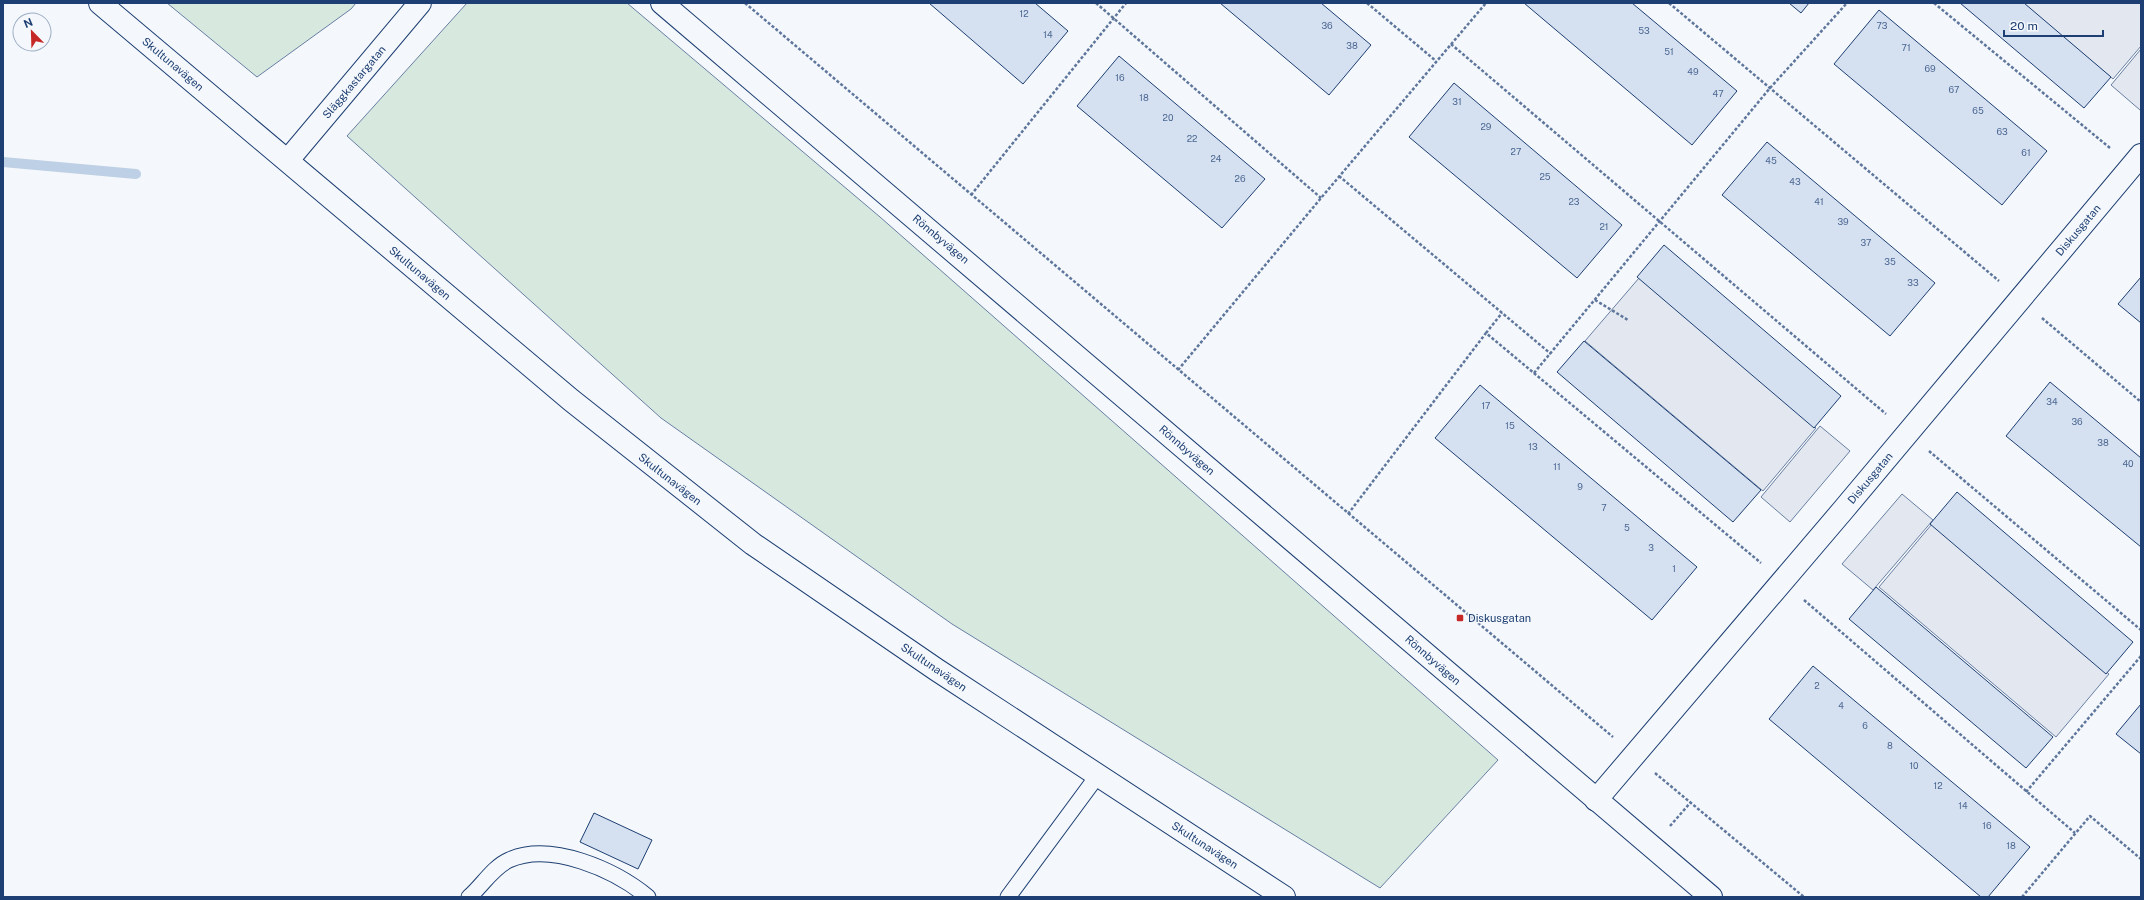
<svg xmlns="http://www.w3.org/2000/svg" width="2144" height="900" font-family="'Public Sans',sans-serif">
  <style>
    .green { fill: #d7e8df; stroke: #687fa3 }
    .parking { fill: #e3e8f0; stroke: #687fa3 }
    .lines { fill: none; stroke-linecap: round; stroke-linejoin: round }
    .stream { stroke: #bed0e5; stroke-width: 10 }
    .building { fill: #d5e0f0; stroke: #1d3f73 }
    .lane-casing { stroke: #1d3f73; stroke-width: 17 }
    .street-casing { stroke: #1d3f73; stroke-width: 24 }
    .secondary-casing { stroke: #1d3f73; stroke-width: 24 }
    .path { stroke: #5e769c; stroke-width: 2.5; stroke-dasharray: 3 2; stroke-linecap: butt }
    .lane { stroke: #f4f7fb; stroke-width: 15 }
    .street { stroke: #f4f7fb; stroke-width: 22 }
    .secondary { stroke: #f4f7fb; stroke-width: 22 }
    .poi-dot { fill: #c62828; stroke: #f4f7fb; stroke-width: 1.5 }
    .labels { text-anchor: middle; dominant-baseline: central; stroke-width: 3; stroke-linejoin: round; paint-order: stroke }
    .number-label { font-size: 9px; fill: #4b6792 }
    .street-label { font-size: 11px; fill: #1d3f73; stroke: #f4f7fb }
    .poi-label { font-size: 11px; fill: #1d3f73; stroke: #f4f7fb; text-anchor: start }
  </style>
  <rect width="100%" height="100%" fill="#f4f7fb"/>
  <!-- green -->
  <g class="green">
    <polygon points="167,3 356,3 351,9 257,77"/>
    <polygon points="467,3 627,3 880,217 1498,760 1380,888 952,624 661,418 347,136"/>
  </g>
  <!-- parking -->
  <g class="parking">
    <polygon points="2023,3 2141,3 2141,46 2113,79"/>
    <polygon points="2141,49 2141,109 2140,110 2111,85"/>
    <polygon points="1639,278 1816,428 1763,491 1585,341"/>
    <polygon points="1820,426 1850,451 1790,522 1761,497"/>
    <polygon points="1902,494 1933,520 1873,590 1842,564"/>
    <polygon points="1932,524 2109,674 2056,737 1879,587"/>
  </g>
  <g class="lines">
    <!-- stream -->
    <polyline class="stream" points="3,162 136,174"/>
  </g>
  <!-- building -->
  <g class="building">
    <polygon points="929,3 1035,3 1068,31 1023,84"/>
    <polygon points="1220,3 1321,3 1371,45 1329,95"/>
    <polygon points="1524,3 1632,3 1737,91 1692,145"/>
    <polygon points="1789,3 1809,3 1801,13"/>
    <polygon points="1960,3 2024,3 2111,77 2084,108"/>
    <polygon points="1879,10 2047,151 2002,205 1834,64"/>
    <polygon points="1119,56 1265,179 1222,228 1077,106"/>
    <polygon points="1454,83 1622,225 1577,278 1409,137"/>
    <polygon points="1767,142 1935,283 1890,336 1722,195"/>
    <polygon points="1664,245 1841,396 1814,428 1637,277"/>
    <polygon points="2141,277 2141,323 2118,304"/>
    <polygon points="1584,341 1761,490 1733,522 1557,372"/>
    <polygon points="2050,382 2141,458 2141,547 2006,436"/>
    <polygon points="1480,385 1697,567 1652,620 1435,438"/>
    <polygon points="1957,492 2133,642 2106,674 1930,524"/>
    <polygon points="1876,587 2053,737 2026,768 1849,619"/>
    <polygon points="1813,666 2030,847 1988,897 1981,897 1769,719"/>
    <polygon points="2141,704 2141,754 2116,734"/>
    <polygon points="594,813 652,840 638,869 580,842"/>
  </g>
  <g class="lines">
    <defs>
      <g id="lane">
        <path d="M 469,897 C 482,886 493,867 509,860 C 551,841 615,870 648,897"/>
        <polyline points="1008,897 1098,775"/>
      </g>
      <g id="street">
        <polyline points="662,3 1711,897"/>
        <polyline points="288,160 420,3"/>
        <polyline points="1596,800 1844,509 2141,155"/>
      </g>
      <polyline id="secondary" points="100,3 571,400 753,544 937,670 1284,897"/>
    </defs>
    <!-- lane casing -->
    <use href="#lane" class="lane-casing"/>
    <!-- street casing -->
    <use href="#street" class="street-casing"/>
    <!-- secondary casing -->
    <use href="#secondary" class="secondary-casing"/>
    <!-- path -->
    <g class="path">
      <polyline points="745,3 1613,737"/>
      <polyline points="1096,3 1321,198"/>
      <polyline points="1367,3 1436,61"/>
      <polyline points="1669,3 1999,281"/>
      <polyline points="1934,3 2110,148"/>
      <polyline points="1451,44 1886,414"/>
      <polyline points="1339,176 1551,354"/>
      <polyline points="971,195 1126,3"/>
      <polyline points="1595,300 1628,320"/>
      <polyline points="2042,318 2141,402"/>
      <polyline points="1486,333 1502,313"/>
      <polyline points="1178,370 1321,198 1486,3"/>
      <polyline points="1534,373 1770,88 1847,3"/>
      <polyline points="1929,451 2141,630"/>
      <polyline points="1348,514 1486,333 1761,563"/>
      <polyline points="1804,600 2075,833"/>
      <polyline points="1655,773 1804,897"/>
      <polyline points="2026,792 2141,656"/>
      <polyline points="1670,826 1691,802"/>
      <polyline points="2022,897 2090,816 2141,859"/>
    </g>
    <!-- lane -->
    <use href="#lane" class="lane"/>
    <!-- street -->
    <use href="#street" class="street"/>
    <!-- secondary -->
    <use href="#secondary" class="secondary"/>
  </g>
  <!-- markers -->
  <rect class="poi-dot" x="1456" y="614" width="8" height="8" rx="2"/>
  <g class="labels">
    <!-- number labels -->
    <g class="number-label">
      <text x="1024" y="13">12</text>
      <text x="1327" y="25">36</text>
      <text x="1882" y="25">73</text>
      <text x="1644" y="30">53</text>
      <text x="1048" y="34">14</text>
      <text x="1352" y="45">38</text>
      <text x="1906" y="47">71</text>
      <text x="1669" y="51">51</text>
      <text x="1930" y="68">69</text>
      <text x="1693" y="71">49</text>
      <text x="1120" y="77">16</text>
      <text x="1954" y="89">67</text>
      <text x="1718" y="93">47</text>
      <text x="1144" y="97">18</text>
      <text x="1457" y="101">31</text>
      <text x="1978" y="110">65</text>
      <text x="1168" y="117">20</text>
      <text x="1486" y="126">29</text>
      <text x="2002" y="131">63</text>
      <text x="1192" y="138">22</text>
      <text x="1516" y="151">27</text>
      <text x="2026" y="152">61</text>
      <text x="1216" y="158">24</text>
      <text x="1771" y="160">45</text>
      <text x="1545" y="176">25</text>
      <text x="1240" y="178">26</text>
      <text x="1795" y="181">43</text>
      <text x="1574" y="201">23</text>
      <text x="1819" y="201">41</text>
      <text x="1843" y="221">39</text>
      <text x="1604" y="226">21</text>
      <text x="1866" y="242">37</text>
      <text x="1890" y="261">35</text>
      <text x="1913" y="282">33</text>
      <text x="2052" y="401">34</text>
      <text x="1486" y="405">17</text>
      <text x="2077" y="421">36</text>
      <text x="1510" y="425">15</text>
      <text x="2103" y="442">38</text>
      <text x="1533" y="446">13</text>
      <text x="2128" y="463">40</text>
      <text x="1557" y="466">11</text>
      <text x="1580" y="486">9</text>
      <text x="1604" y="507">7</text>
      <text x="1627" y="527">5</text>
      <text x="1651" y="547">3</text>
      <text x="1674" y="568">1</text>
      <text x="1817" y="685">2</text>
      <text x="1841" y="705">4</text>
      <text x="1865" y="725">6</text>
      <text x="1890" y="745">8</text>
      <text x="1914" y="765">10</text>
      <text x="1938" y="785">12</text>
      <text x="1963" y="805">14</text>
      <text x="1987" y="825">16</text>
      <text x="2011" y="845">18</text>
    </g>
    <!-- street labels -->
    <g class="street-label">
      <text transform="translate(173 64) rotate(40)">Skultunavägen</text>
      <text transform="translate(354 82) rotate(-50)">Släggkastargatan</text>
      <text transform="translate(2078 230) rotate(-50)">Diskusgatan</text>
      <text transform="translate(941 239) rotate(40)">Rönnbyvägen</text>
      <text transform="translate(420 273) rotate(40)">Skultunavägen</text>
      <text transform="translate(1187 450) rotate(41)">Rönnbyvägen</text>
      <text transform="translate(1870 478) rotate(-50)">Diskusgatan</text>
      <text transform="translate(670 479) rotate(38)">Skultunavägen</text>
      <text transform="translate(1433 660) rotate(41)">Rönnbyvägen</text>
      <text transform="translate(934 667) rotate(34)">Skultunavägen</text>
      <text transform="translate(1205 845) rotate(33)">Skultunavägen</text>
    </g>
    <!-- poi labels -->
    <g class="poi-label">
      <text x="1468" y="618">Diskusgatan</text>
    </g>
  </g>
  <!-- border -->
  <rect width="2144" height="900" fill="none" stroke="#1d3f73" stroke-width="8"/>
  <!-- north arrow -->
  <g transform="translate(32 32) rotate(337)"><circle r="19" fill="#f4f7fb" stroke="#9eadc5"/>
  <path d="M0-3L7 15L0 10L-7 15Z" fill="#c62828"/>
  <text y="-6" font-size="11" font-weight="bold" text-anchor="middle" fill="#1d3f73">N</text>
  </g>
  <!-- scale -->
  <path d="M2004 30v6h99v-6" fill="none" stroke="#1d3f73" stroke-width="2"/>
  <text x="2010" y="30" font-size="12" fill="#1d3f73" stroke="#f4f7fb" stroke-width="3" paint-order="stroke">20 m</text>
</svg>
